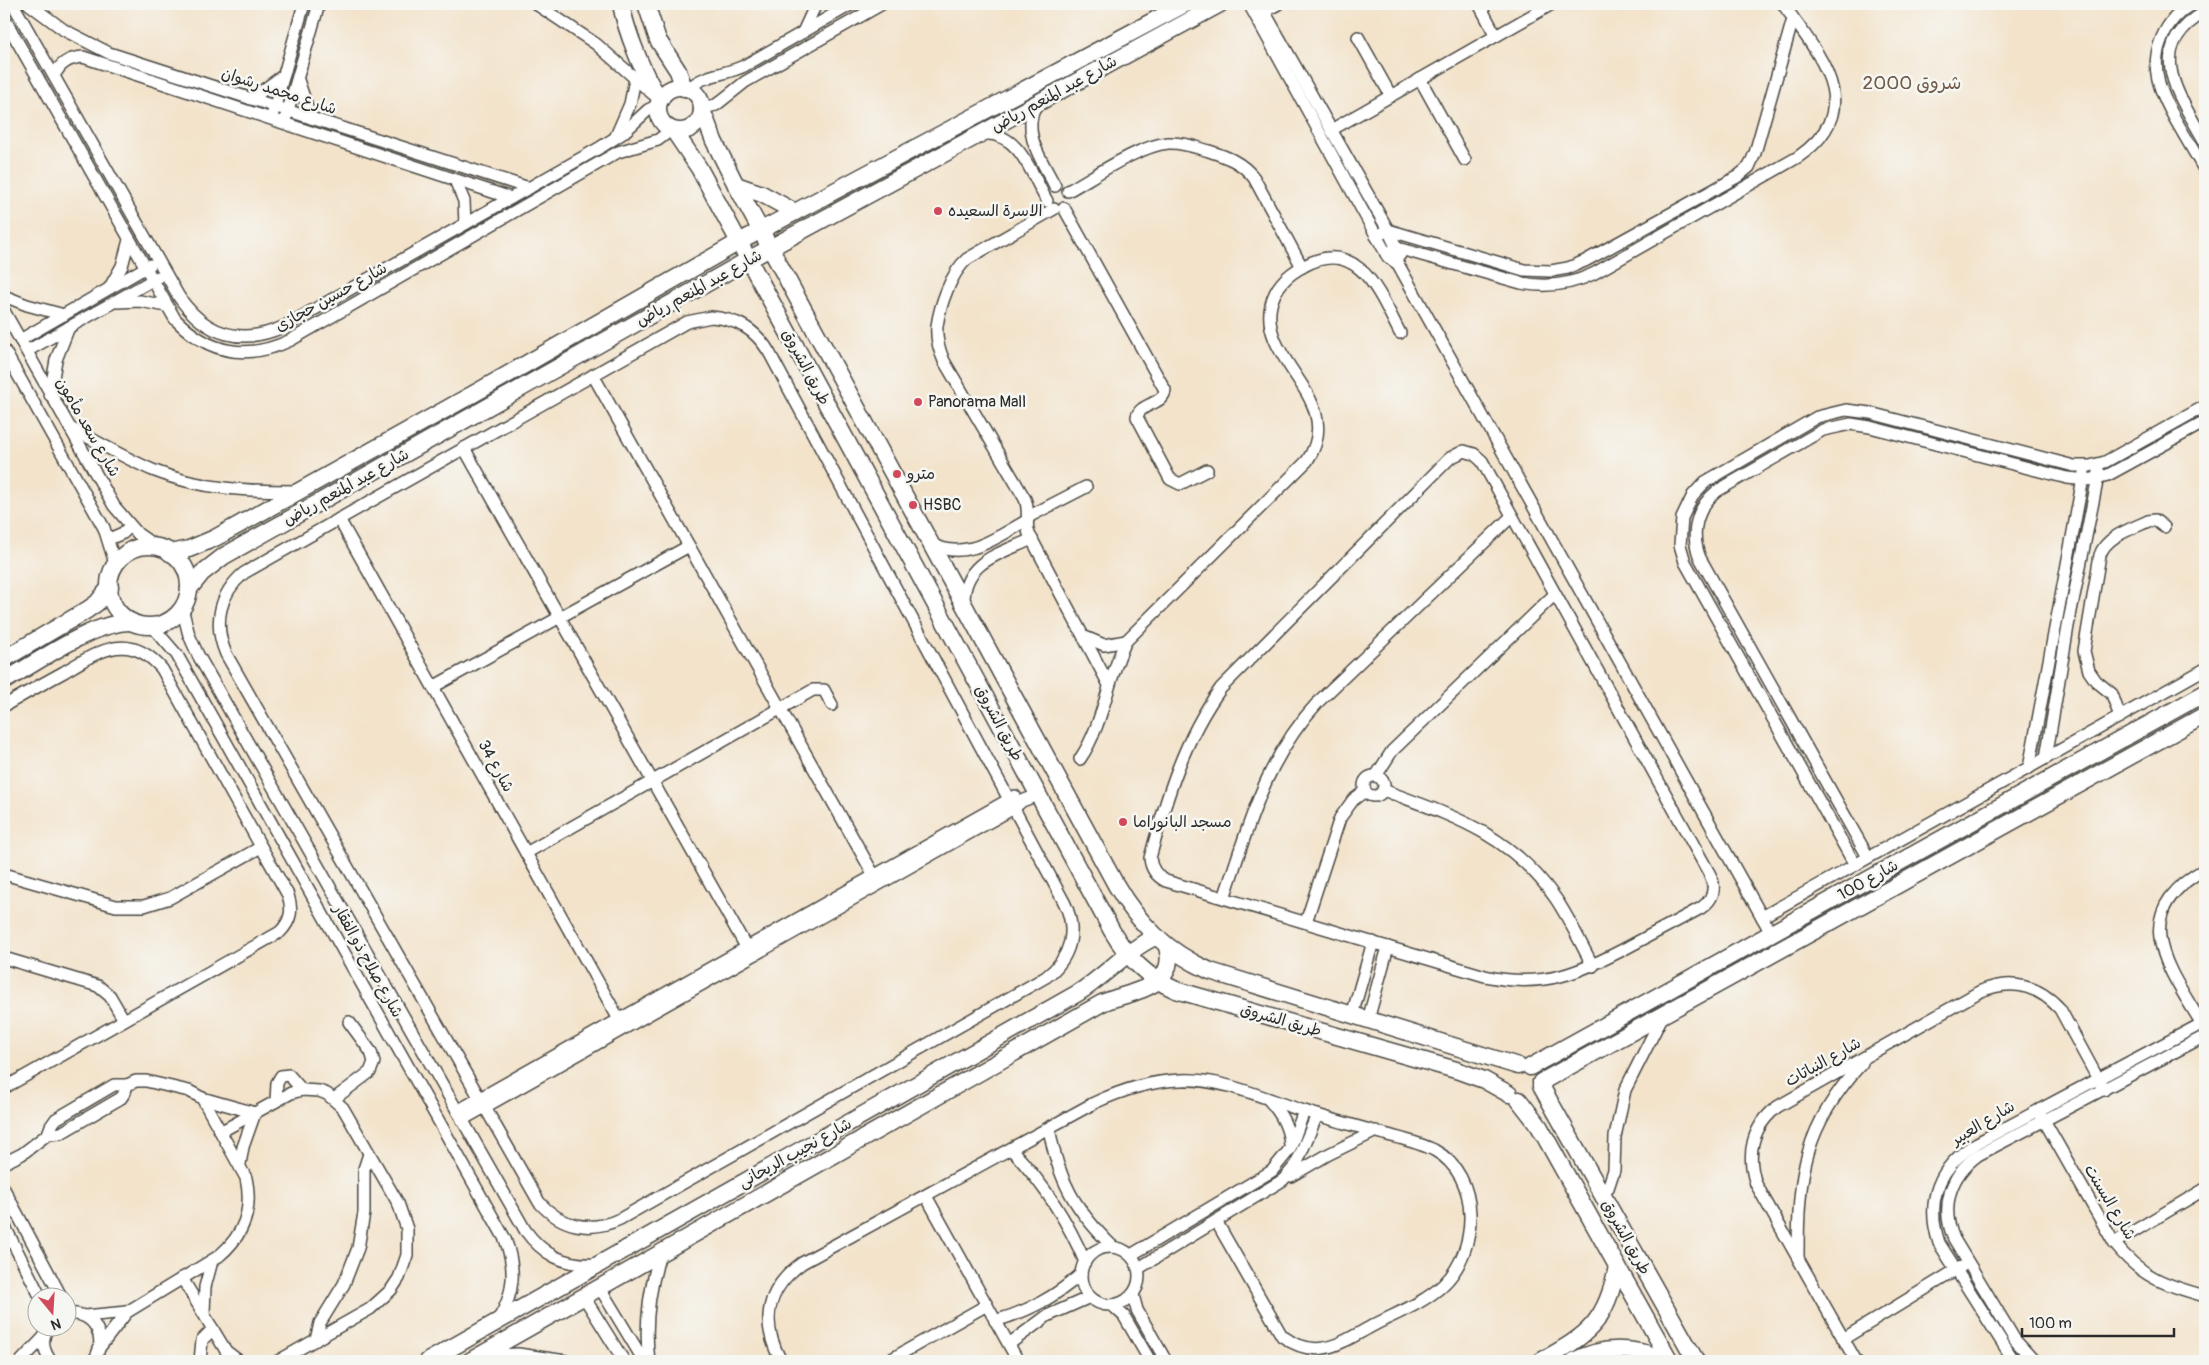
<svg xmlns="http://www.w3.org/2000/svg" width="2209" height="1365" font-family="Pangolin,'Playpen Sans Arabic',sans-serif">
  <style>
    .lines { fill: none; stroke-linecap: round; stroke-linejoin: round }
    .street-casing { stroke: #494743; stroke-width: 14 }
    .secondary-casing { stroke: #494743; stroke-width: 19 }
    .street { stroke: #fff; stroke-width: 11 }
    .secondary { stroke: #fff; stroke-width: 16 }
    .poi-dot { fill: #d1495b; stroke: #f6f6f2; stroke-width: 2 }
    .labels { text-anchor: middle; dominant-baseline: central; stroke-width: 5; stroke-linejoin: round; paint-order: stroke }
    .street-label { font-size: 16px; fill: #2b2b2b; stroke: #f6f6f2 }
    .poi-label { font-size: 16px; fill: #2b2b2b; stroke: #f6f6f2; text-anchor: start }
    .quarter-label { font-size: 19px; fill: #725b49; stroke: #f6f6f2 }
  </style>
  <rect width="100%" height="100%" fill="#f6f6f2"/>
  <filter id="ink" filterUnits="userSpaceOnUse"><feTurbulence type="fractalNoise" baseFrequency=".02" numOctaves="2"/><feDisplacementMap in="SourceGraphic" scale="10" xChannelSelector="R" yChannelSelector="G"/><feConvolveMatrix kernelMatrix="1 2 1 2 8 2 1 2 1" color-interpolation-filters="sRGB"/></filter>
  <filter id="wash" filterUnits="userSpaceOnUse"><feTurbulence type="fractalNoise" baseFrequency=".0096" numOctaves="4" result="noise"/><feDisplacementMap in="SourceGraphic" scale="20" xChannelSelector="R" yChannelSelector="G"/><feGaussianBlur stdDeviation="1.12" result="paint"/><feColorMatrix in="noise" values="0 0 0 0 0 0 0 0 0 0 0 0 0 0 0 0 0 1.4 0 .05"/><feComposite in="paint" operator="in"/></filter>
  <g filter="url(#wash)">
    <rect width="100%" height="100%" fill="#f3e3cb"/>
  </g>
  <g filter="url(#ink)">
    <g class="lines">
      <defs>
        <g id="street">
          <path d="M 13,4 L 179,297 C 206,336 242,346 285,326 L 601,147 L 623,133 L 648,110 L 658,105"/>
          <polyline points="29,4 64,30 109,53 529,188"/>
          <polyline points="536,4 596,44 653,94"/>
          <polyline points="1249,4 1388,257 1398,264 1771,933"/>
          <polyline points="1260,4 1388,230 1400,255"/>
          <polyline points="1479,4 1496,36"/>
          <path d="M 2192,4 C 2165,19 2150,52 2159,83 C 2166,109 2192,146 2205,171"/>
          <path d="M 2205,12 C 2142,48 2179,95 2205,142"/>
          <polyline points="1258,15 1278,4"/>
          <path d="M 4,18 L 175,319 C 209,354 247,361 291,340 L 618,152 L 658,140 L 671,130"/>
          <polyline points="803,32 816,4"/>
          <polyline points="1358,37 1391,96"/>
          <path d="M 54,76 C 60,63 69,58 83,57 L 511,198"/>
          <polyline points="1420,79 1465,160"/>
          <polyline points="298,80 311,118"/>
          <path d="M 689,89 C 702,74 726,75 744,66 L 852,4"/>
          <polyline points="251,99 284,75"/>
          <path d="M 1035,106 C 1022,135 1042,160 1055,186"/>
          <polyline points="702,108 716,105 745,82 882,4"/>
          <polyline points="273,113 304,4"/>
          <polyline points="286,117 319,4"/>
          <polyline points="1331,130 1552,4"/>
          <path d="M 982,134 C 1019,131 1031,173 1047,201"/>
          <polyline points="616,136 630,104 635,79"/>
          <polyline points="455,180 464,201 465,224"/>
          <path d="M 1068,191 C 1095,176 1138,146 1168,143 C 1182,142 1195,147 1209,151 C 1227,157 1242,162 1254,178 L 1302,267"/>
          <path d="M 1064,208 L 1165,390 C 1164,405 1139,403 1137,417 L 1170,479 L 1180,484 L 1207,470"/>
          <path d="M 1054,209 L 967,259 C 951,273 940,305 937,326 C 936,338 939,350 944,361 L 1025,499 C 1030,511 1025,522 1029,534 L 1109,685"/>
          <polyline points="1376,236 1388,230 1524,270 1551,271 1568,268 1585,261 1737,177 1749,167 1755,153 1793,19"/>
          <path d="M 1386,254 L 1397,248 L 1521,283 C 1547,288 1570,285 1593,274 L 1798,157 C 1869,108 1818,54 1783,4"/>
          <polyline points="110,287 122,266 129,240"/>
          <polyline points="4,296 27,305 64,315"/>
          <polyline points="117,302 140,301 166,306"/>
          <polyline points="4,311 114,506 138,534 158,548"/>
          <path d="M 711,317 C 737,319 755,329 769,352 L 1064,902 C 1078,930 1071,958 1046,977 L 620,1219 C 590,1233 561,1227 539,1202 L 226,654 C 213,624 219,594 244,573 L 687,322 Z"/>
          <polyline points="20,340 150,265"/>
          <polyline points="4,350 104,528 114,560 113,571"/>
          <polyline points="27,351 158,277"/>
          <polyline points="593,375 876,879"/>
          <polyline points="50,395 56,360 69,327"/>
          <path d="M 70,428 C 99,442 126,459 155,471 C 202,490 250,491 299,491"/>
          <polyline points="464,448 749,952"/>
          <path d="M 1464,451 L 1474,454 L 1482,461 L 1709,873 C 1717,887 1714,899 1701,908 C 1677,921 1654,933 1630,946 C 1580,973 1543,989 1485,976 L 1166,881 C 1156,876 1151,869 1150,858 C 1166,799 1184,738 1221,688 L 1450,458 Z"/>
          <polyline points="1028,517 1086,487"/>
          <polyline points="339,519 621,1023"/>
          <polyline points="109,539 123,533 130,526"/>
          <path d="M 931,544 C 967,562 996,537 1028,520"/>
          <path d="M 964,603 C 963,561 1000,554 1032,539"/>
          <path d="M 182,608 L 189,635 L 198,655 L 525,1230 C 543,1255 565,1266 596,1264"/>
          <path d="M 152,626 L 177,655 L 505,1239 C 516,1268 515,1293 498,1320"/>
          <polyline points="1085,637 1104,645 1126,641"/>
          <polyline points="433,687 689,546"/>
          <path d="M 4,706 C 24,694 44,683 64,672 C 99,651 129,630 162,669 L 288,895 C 293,910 291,921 280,932 L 4,1088"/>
          <path d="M 2120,717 L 2112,694 L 2096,681 L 2089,671 L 2084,651 L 2100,555 C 2106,536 2132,529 2148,521 L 2155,520 L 2164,527"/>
          <polyline points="2046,758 2068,626 2099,472"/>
          <path d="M 1080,759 C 1104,724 1107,679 1126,641 L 1307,461 C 1348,400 1258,361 1271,305 C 1275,287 1288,274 1304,266 C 1359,236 1380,295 1400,333"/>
          <polyline points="2029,768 2084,473"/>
          <circle cx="1374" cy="786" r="10"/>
          <polyline points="1376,776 1392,751 1555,594"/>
          <path d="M 1383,790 C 1453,816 1511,834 1556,899 C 1570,920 1581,944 1593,966"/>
          <polyline points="526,853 813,690 824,690 832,705"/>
          <path d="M 1868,857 L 1700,558 C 1690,533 1696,508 1717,491 L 1823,430 L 1851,424 L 1870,427 L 2067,478 L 2088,480 L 2108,475 L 2205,422"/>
          <polyline points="1855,865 1685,562 1680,545 1682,518 1693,495 1705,482 1817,417 1846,410 1870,413 2074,466 2090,466 2105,462 2205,406"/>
          <path d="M 2205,869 C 2123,915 2170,970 2205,1029"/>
          <polyline points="4,874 116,906 144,906 170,898 261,847"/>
          <path d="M 1224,898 C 1249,825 1265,759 1319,701 L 1512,516"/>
          <polyline points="1762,917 2205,669"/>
          <polyline points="1306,922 1340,818 1353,800 1365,791"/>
          <polyline points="4,958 98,986 110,996 124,1020"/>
          <polyline points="1352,1015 1373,942"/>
          <polyline points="1368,1020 1388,947"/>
          <polyline points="202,1098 255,1113 243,1147 240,1164"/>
          <polyline points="334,1099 370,1072 374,1062 371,1052 349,1022"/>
          <path d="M 1269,1100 C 1281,1113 1289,1127 1290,1145"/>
          <polyline points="276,1101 277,1083 281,1076 289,1075 302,1090"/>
          <polyline points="457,1111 1015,796"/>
          <path d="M 2041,1115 L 2114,1243 C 2141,1277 2165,1285 2205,1296"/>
          <polyline points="462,1120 1014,808 1022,801 1038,795"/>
          <path d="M 1049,1128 C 1058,1180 1075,1210 1113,1247"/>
          <polyline points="222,1131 291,1093 302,1090 319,1091 327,1094 343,1108 398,1203 407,1229 407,1255 399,1278 391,1290 370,1309 278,1361"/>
          <path d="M 48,1134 L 51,1126 L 56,1119 L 114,1085 L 127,1085 L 136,1081 L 146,1081 L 189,1091 L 202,1098 L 246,1178 C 253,1210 244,1235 219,1256 L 127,1312 L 100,1347"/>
          <path d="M 1011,1149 C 1043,1183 1067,1219 1085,1262"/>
          <polyline points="4,1163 22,1154 48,1134 61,1133 121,1098 125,1092 127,1085"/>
          <polyline points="1291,1176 1329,1154 1376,1131"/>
          <polyline points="4,1189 62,1298"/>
          <polyline points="926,1196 1018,1361"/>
          <polyline points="1603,1196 1608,1188 1614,1170 1615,1137 1625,1090 1663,1015"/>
          <polyline points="4,1225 41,1298"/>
          <polyline points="2114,1243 2205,1189"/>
          <circle cx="1110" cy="1276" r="29"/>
          <polyline points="1131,1255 1272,1171 1290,1149 1304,1111"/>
          <path d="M 1798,1257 C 1798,1174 1804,1126 1862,1063"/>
          <polyline points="1139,1268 1283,1180 1296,1165 1317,1115"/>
          <polyline points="182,1278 226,1351 239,1361"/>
          <polyline points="600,1288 644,1361"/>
          <polyline points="1133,1295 1137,1310 1166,1361"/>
          <polyline points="584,1297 624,1361"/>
          <polyline points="1112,1305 1124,1316 1150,1361"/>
          <polyline points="204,1313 205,1287 212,1261"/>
          <path d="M 68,1314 C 95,1310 109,1341 93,1361"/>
          <polyline points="85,1316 127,1312"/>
          <path d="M 995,1321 C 1029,1311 1055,1297 1081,1274"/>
          <path d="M 48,1328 C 41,1339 43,1351 51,1361"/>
          <polyline points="1843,1339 1961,1267"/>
          <polyline points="316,1340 320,1323 344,1284 358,1248 364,1213 364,1169 369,1154"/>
          <polyline points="1009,1344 1047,1316 1090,1297"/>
          <polyline points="481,1356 518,1354 566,1361"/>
          <polyline points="21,1361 44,1337"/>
          <polyline points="200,1361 202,1340 213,1329"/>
          <path d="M 649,1361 C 644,1324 649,1290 660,1254"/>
          <path d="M 781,1361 C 760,1322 766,1289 802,1263 L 1094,1103 C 1122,1090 1149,1081 1181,1080 C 1223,1078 1265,1099 1304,1111 C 1332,1120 1360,1127 1388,1135 C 1403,1139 1420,1143 1434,1150 C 1482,1176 1479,1251 1443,1285 C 1424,1303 1397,1313 1374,1325 C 1340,1343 1318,1362 1282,1336 L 1216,1221"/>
          <polyline points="888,1361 987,1305"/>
          <path d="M 1856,1361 L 1756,1184 C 1746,1154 1752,1127 1777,1107 L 1979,992 C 2010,978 2038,985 2060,1009 L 2104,1090"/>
          <path d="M 2014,1361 L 1939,1243 C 1925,1200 1939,1166 1977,1143 L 2205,1022"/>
          <path d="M 2034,1361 L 2015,1340 L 1954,1239 C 1940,1207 1950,1175 1978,1155 L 2205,1036"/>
        </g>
        <g id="secondary">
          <path d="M 621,4 C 625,27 645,82 661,99"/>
          <polyline points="646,4 658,40 678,71 684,88"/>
          <circle cx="680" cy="109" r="22"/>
          <path d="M 702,110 L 714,141 L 736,185 L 1116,885 C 1139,925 1168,952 1210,971 L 1518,1066"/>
          <path d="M 674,131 L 699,168 L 1112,931 C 1128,958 1146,977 1176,990 L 1456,1070 L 1484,1080 L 1509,1094"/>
          <polyline points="736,185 762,194 795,212"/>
          <circle cx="149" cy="586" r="40"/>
          <polyline points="170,553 189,549 215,538 484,388 739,242 1185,4"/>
          <polyline points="189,589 202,573 224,556 748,260 1220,4"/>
          <polyline points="4,659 87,610 97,603 110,587"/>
          <path d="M 4,681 C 38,662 94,621 132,622"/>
          <polyline points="1530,1067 2205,693"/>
          <polyline points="1541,1082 2205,715"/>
          <polyline points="1541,1086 1696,1361"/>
          <polyline points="1519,1100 1539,1126 1670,1361"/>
          <path d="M 428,1361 L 1078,993 C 1105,976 1127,950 1155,937"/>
          <path d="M 470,1361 L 1102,1003 C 1129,991 1179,989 1167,947"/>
          <path d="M 1541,1361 C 1588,1335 1607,1322 1617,1266"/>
          <path d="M 1574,1361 C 1605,1344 1638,1348 1669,1361"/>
        </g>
      </defs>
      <!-- street casing -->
      <use href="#street" class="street-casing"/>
      <!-- secondary casing -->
      <use href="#secondary" class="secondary-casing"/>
      <!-- street -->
      <use href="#street" class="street"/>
      <!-- secondary -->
      <use href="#secondary" class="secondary"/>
    </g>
  </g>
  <!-- markers -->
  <g class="poi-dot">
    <circle cx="938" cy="211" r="5"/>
    <circle cx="918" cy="402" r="5"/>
    <circle cx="897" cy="474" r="5"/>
    <circle cx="913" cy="505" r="5"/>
    <circle cx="1123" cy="822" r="5"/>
  </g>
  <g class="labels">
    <!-- street labels -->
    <g class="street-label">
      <text transform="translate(279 91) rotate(18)">شارع محمد رشوان</text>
      <text transform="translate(1054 94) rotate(-29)">شارع عبد المنعم رياض</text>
      <text transform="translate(699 288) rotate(-29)">شارع عبد المنعم رياض</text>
      <text transform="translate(331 297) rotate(-29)">شارع حسين حجازى</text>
      <text transform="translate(806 367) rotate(62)">طريق الشروق</text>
      <text transform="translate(88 427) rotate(60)">شارع سعد مأمون</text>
      <text transform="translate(346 487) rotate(-29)">شارع عبد المنعم رياض</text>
      <text transform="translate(999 723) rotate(62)">طريق الشروق</text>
      <text transform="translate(496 766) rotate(61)">شارع 34</text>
      <text transform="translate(1868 880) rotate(-29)">شارع 100</text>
      <text transform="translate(368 961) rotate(61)">شارع صلاح ذو الفقار</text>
      <text transform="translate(1281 1020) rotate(16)">طريق الشروق</text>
      <text transform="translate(1823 1062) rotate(-29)">شارع النباتات</text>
      <text transform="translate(1983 1123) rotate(-31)">شارع العبير</text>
      <text transform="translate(795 1153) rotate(-29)">شارع نجيب الريحانى</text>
      <text transform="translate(2110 1202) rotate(59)">شارع البسنت</text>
      <text transform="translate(1626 1237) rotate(61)">طريق الشروق</text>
    </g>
    <!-- poi labels -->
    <g class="poi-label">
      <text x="948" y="211">الاسرة السعيده</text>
      <text x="928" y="402">Panorama Mall</text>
      <text x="907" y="474">مترو</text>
      <text x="923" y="505">HSBC</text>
      <text x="1133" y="822">مسجد البانوراما</text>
    </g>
    <!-- quarter labels -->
    <g class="quarter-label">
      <text x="1912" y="83">شروق 2000</text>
    </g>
  </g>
  <!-- margin -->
  <rect width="2209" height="1365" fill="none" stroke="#f6f6f2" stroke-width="20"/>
  <!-- north arrow -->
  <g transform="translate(52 1312) rotate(162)"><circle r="24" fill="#f6f6f2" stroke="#a5a5a2"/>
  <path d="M0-4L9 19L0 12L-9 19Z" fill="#d1495b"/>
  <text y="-8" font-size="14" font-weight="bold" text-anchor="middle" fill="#2b2b2b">N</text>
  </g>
  <!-- scale -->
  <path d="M2022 1328v8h152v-8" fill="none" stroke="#2b2b2b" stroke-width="2.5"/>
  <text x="2029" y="1328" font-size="15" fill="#2b2b2b" stroke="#f6f6f2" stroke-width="4" paint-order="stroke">100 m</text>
</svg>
